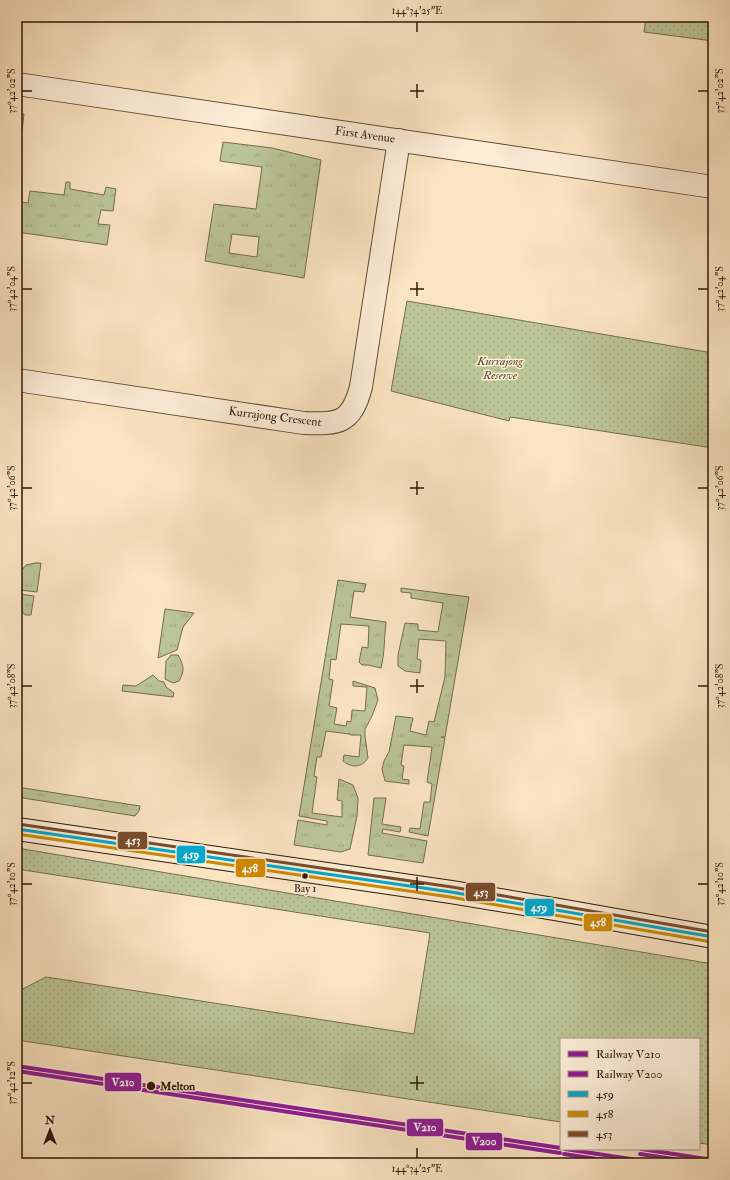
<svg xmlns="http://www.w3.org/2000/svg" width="730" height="1180" font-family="'IM FELL Double Pica',serif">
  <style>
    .grass { fill: url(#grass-tufts); stroke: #766e4d; fill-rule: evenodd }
    .park { fill: url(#park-dots); stroke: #766e4d }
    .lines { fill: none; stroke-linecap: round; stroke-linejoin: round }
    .street-casing { stroke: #634a34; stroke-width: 24 }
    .secondary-casing { stroke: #301704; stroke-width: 24 }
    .street { stroke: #fcedd7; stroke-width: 22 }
    .secondary { stroke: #fcedd7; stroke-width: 22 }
    .bus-1-casing { stroke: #fcedd7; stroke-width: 6 }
    .bus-2-casing { stroke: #fcedd7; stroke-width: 6 }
    .bus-3-casing { stroke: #fcedd7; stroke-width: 6 }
    .bus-1 { stroke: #00a9ce; stroke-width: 3 }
    .bus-2 { stroke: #cf8901; stroke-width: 3 }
    .bus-3 { stroke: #7a4b2a; stroke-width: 3 }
    .rail-1-casing { stroke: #fcedd7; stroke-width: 7 }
    .rail-2-casing { stroke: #fcedd7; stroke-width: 7 }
    .rail-1 { stroke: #8f1a95; stroke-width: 4 }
    .rail-2 { stroke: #8f1a95; stroke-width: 4 }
    .ticks { fill: none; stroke: #301704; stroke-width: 1.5 }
    .bus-dot { fill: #301704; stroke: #fcedd7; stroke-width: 1.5 }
    .labels { text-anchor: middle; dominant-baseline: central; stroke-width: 3; stroke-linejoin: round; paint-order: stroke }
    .bus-label { font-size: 11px; fill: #301704; stroke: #fcedd7 }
    .street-label { font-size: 12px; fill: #301704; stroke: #fcedd7 }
    .park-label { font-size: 12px; font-style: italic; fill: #5a4b30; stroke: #fcedd7 }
    .stop-label { font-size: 12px; font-weight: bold; fill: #301704; stroke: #fcedd7; text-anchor: start }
    .line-badge { stroke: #fcedd7; stroke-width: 1.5 }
    .badge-label { font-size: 11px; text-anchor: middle; font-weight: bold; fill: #fff }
    .neatline { fill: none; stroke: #301704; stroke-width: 1.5 }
    .ticks-label { font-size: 10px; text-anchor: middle; fill: #301704 }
  </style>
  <defs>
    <pattern id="grass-tufts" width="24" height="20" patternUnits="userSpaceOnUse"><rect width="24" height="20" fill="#bbc596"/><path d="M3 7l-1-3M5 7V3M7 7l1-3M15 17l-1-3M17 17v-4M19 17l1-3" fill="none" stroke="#a1a880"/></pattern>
    <pattern id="park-dots" width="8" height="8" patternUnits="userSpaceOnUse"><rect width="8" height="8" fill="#bbc596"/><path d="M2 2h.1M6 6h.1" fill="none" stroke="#a1a880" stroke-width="1.8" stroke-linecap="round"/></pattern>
  </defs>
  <rect width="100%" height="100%" fill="#fbe4c2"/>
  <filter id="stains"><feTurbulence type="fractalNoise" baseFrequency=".005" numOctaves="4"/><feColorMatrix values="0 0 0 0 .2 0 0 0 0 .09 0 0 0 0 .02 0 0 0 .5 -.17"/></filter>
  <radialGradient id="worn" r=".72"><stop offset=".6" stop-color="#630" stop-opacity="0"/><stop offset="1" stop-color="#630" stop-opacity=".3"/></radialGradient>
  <!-- grass -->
  <g class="grass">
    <polygon points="17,113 24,114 22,131 17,131"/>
    <path d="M 223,142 L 272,148 L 321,160 L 304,278 L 205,261 L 214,204 L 256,209 L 262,167 L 220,161 ZM 232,234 L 259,237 L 257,257 L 229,253 Z"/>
    <polygon points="66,182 70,182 70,189 104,195 106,187 116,189 113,211 101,210 98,224 110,225 107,245 17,232 17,201 28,203 30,191 64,195"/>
    <polygon points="35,563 41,563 37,592 20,590 20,594 34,596 31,615 25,615 17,604 17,576 26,565"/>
    <path d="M 338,580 L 366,584 L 364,592 L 354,591 L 350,617 L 386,622 C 384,638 385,652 381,668 L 368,665 L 362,665 L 359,662 L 362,647 L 368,648 L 369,626 L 341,624 L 336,660 L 331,659 L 329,679 L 333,680 L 329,706 L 337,708 L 334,724 L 346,726 L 347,721 L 351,722 L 352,710 L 365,711 L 367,687 L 353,686 L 353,681 L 375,688 L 378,700 L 372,716 L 365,729 L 365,736 L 368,758 C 362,768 351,768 343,761 L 344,755 L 359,757 L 361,735 L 350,735 L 349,733 L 349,734 L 326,731 L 321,757 L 317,757 L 314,776 L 317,777 L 312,813 L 342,817 L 342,801 L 337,800 L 339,779 L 353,785 L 358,798 L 357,816 L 350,849 L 341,852 L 294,845 L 298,820 L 327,825 L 327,821 L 299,816 Z"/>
    <polygon points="401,588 469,597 445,737 441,737 445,738 428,836 409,832 410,828 420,829 424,802 430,802 432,784 427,782 432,747 404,745 401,765 404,766 402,779 409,780 409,784 385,781 382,769 384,761 389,752 396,716 413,718 410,731 426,735 429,721 434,722 445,677 446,641 419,639 417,659 421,660 420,673 405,671 398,666 398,655 405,623 418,624 418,630 438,632 443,603 411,598 411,593 401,592"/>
    <polygon points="165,609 194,613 183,627 177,650 158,658"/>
    <path d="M 171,655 L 178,655 C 184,666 185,670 179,681 L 173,683 L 165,679 L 166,661 Z"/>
    <polygon points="153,675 159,681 164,682 166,687 174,693 173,697 122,691 123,685 136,686"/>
    <polygon points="17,787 140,806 139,811 135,816 17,797"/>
    <polygon points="374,798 386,798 382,824 401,827 400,832 383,829 382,833 427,841 423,863 368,855"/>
  </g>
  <!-- park -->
  <g class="park">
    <polygon points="646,17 713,17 713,41 644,32"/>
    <polygon points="407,301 713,353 713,448 510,417 509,421 391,391"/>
    <polygon points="17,848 713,964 713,1145 699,1143 699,1039 561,1039 561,1122 17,1040 17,990 19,991 46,977 414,1034 430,933 17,869"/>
  </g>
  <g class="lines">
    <defs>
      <g id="street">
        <polyline points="17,84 713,187"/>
        <path d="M 17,380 L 304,423 C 339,424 351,424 361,387 L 399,140"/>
      </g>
      <polyline id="secondary" points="17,829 451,892 560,910 713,937"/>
    </defs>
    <!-- street casing -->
    <use href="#street" class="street-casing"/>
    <!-- secondary casing -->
    <use href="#secondary" class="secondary-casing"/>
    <!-- street -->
    <use href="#street" class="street"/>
    <!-- secondary -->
    <use href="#secondary" class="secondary"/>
    <defs>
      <polyline id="bus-1" points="17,829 451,892 713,937"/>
      <polyline id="bus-2" points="17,834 450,897 712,942"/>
      <polyline id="bus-3" points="18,824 452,887 713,932"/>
    </defs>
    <!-- bus-1 casing -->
    <use href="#bus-1" class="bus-1-casing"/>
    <!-- bus-2 casing -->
    <use href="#bus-2" class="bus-2-casing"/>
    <!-- bus-3 casing -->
    <use href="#bus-3" class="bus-3-casing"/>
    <!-- bus-1 -->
    <use href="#bus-1" class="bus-1"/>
    <!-- bus-2 -->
    <use href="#bus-2" class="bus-2"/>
    <!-- bus-3 -->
    <use href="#bus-3" class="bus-3"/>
    <defs>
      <g id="rail-1">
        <polyline points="17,1066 561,1148"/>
        <polyline points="565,1149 657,1163"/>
        <polyline points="641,1149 713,1160"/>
      </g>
      <g id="rail-2">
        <polyline points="17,1071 560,1153"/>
        <polyline points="564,1154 624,1163"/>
        <polyline points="640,1154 700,1163"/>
      </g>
    </defs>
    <!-- rail-1 casing -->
    <use href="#rail-1" class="rail-1-casing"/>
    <!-- rail-2 casing -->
    <use href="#rail-2" class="rail-2-casing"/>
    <!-- rail-1 -->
    <use href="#rail-1" class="rail-1"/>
    <!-- rail-2 -->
    <use href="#rail-2" class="rail-2"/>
  </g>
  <!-- ticks -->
  <path class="ticks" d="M 417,22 L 417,32M 417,84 L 417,98M 22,91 L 32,91M 410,91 L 424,91M 698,91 L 708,91M 417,282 L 417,296M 22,289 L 32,289M 410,289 L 424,289M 698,289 L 708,289M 417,481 L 417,495M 22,488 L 32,488M 410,488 L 424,488M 698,488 L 708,488M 417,679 L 417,693M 22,686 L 32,686M 410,686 L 424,686M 698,686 L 708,686M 417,877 L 417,891M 22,884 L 32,884M 410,884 L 424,884M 698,884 L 708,884M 417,1076 L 417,1090M 22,1083 L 32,1083M 410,1083 L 424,1083M 417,1148 L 417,1158"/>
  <!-- markers -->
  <g class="bus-dot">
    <circle cx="305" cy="876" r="3.5"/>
    <circle cx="151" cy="1086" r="5"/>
  </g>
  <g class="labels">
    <!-- bus labels -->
    <g class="bus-label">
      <text x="305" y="888">Bay 1</text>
    </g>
    <!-- street labels -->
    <g class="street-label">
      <text transform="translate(365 135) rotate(8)">First Avenue</text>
      <text transform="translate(275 417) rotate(7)">Kurrajong Crescent</text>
    </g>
    <!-- park labels -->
    <g class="park-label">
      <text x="500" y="361">Kurrajong<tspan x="500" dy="14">Reserve</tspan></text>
    </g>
    <!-- stop labels -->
    <g class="stop-label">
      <text x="160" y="1086">Melton</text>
    </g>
  </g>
  <g class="line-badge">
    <rect x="117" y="831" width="31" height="19" rx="4" fill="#7a4b2a"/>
    <rect x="176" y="845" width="30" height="19" rx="4" fill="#00a9ce"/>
    <rect x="235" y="858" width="31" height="20" rx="4" fill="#cf8901"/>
    <rect x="465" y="882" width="31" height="20" rx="4" fill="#7a4b2a"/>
    <rect x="524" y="898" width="31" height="19" rx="4" fill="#00a9ce"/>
    <rect x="583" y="913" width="30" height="19" rx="4" fill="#cf8901"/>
    <rect x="104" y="1072" width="38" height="20" rx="4" fill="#8f1a95"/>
    <rect x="406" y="1118" width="38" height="19" rx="4" fill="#8f1a95"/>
    <rect x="465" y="1132" width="38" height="19" rx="4" fill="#8f1a95"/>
  </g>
  <g class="badge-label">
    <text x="133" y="844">453</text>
    <text x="191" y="858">459</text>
    <text x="250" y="872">458</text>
    <text x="481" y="896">453</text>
    <text x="539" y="911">459</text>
    <text x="598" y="926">458</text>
    <text x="123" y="1086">V210</text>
    <text x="425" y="1131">V210</text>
    <text x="484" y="1145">V200</text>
  </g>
  <!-- margin -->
  <rect width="730" height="1180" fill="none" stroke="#fbe4c2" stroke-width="44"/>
  <!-- legend -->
  <rect x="560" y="1038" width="140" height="112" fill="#fcedd7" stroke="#aa9783"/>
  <rect x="568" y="1051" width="20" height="6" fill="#8f1a95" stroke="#aa9783"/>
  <text x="596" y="1058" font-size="12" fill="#301704">Railway V210</text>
  <rect x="568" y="1071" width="20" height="6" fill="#8f1a95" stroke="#aa9783"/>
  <text x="596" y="1078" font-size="12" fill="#301704">Railway V200</text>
  <rect x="568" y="1091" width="20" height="6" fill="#00a9ce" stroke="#aa9783"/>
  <text x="596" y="1098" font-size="12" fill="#301704">459</text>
  <rect x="568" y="1111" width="20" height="6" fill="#cf8901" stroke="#aa9783"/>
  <text x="596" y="1118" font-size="12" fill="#301704">458</text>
  <rect x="568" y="1131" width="20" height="6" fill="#7a4b2a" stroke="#aa9783"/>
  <text x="596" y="1138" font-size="12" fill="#301704">453</text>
  <!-- north arrow -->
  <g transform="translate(50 1130)" stroke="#fcedd7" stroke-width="3" paint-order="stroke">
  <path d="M0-3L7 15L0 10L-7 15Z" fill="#301704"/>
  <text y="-6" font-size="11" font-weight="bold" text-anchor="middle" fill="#301704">N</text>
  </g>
  <rect x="22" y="22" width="686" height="1136" class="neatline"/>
  <g class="ticks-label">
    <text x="417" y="14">144°34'25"E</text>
    <text transform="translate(11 91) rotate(-90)" y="4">37°42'02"S</text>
    <text transform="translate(719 91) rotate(-90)" y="4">37°42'02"S</text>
    <text transform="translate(11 289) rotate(-90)" y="4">37°42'04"S</text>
    <text transform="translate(719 289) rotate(-90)" y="4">37°42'04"S</text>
    <text transform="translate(11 488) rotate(-90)" y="4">37°42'06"S</text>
    <text transform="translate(719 488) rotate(-90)" y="4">37°42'06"S</text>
    <text transform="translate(11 686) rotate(-90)" y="4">37°42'08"S</text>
    <text transform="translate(719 686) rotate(-90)" y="4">37°42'08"S</text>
    <text transform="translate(11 884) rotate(-90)" y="4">37°42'10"S</text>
    <text transform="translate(719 884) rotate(-90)" y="4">37°42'10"S</text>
    <text transform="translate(11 1083) rotate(-90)" y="4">37°42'12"S</text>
    <text x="417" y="1172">144°34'25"E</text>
  </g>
  <rect width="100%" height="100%" filter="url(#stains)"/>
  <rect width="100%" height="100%" fill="url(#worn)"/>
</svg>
